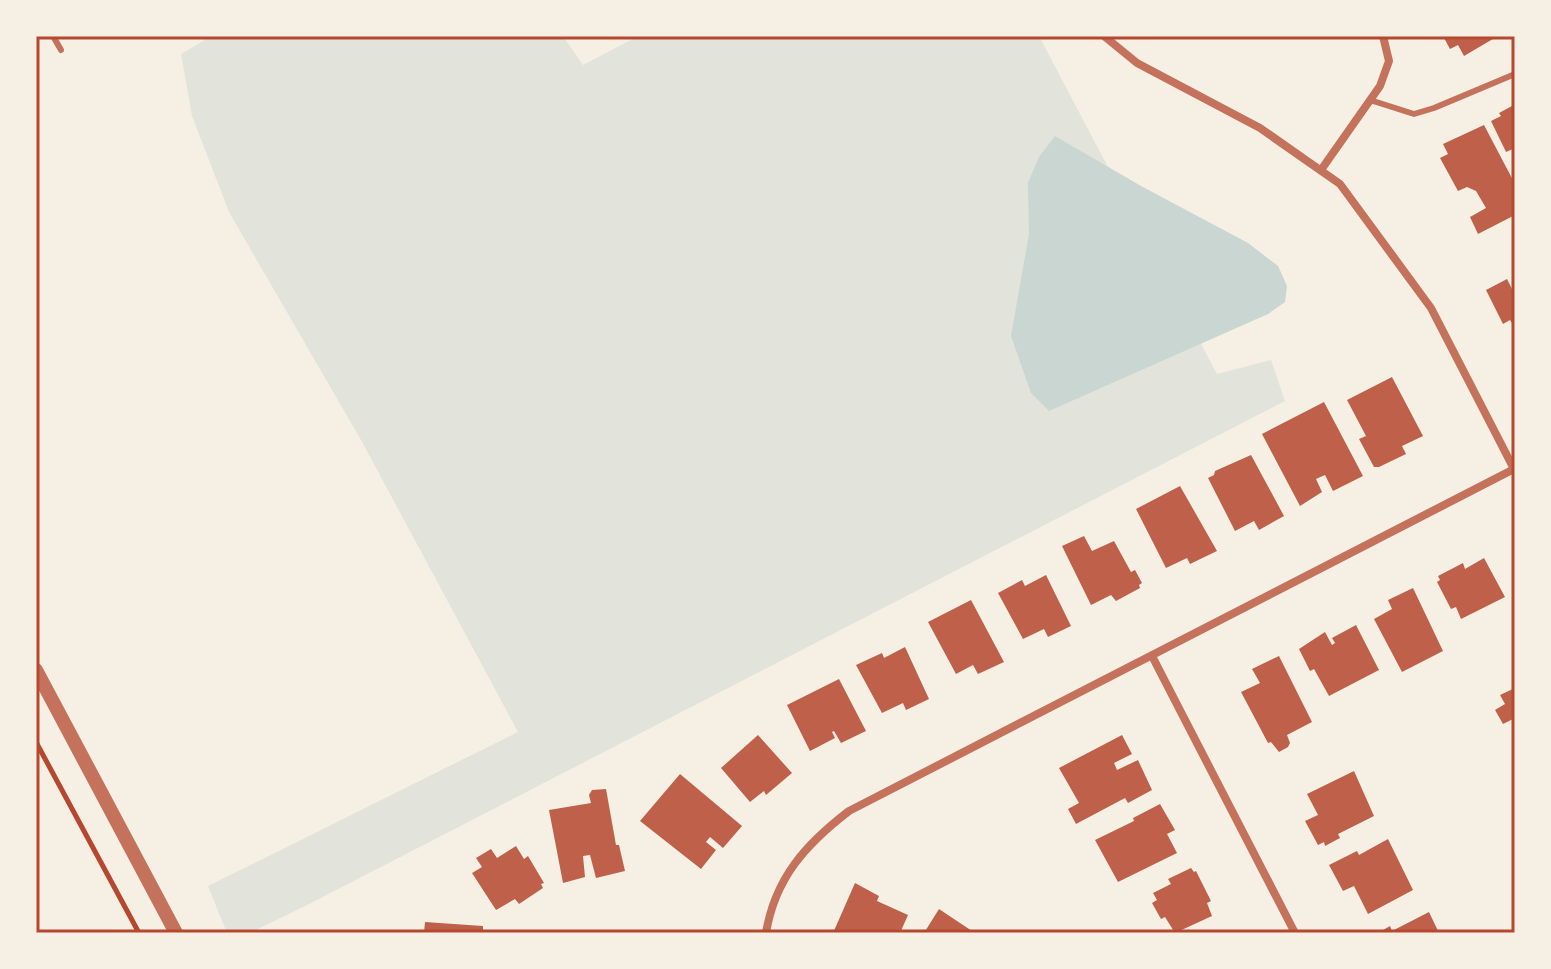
<svg xmlns="http://www.w3.org/2000/svg" width="1551" height="969" font-family="'Asap Condensed',sans-serif">
  <style>
    .green { fill: #e2e4dc }
    .water { fill: #c9d6d2 }
    .building { fill: #bf614a }
    .lines { fill: none; stroke-linecap: round; stroke-linejoin: round }
    .path { stroke: #b5482f; stroke-width: 5 }
    .service { stroke: #c5725c; stroke-width: 6 }
    .minor { stroke: #c5725c; stroke-width: 8 }
    .tertiary { stroke: #c5725c; stroke-width: 14 }
    .neatline { fill: none; stroke: #b5482f; stroke-width: 3 }
  </style>
  <rect width="100%" height="100%" fill="#f6efe4"/>
  <!-- green -->
  <polygon class="green" points="212,36 563,36 583,65 638,36 1039,36 1217,374 1271,360 1285,401 309,904 250,933 227,933 208,886 518,732 361,440 229,212 192,116 181,54"/>
  <!-- water -->
  <polygon class="water" points="1055,136 1141,186 1248,243 1278,266 1287,286 1285,302 1268,314 1049,411 1031,393 1011,336 1029,234 1028,183 1039,157"/>
  <!-- building -->
  <g class="building">
    <polygon points="1443,36 1498,36 1464,56 1458,45 1450,49"/>
    <polygon points="1512,106 1515,108 1515,148 1506,152 1491,121 1501,116 1499,113"/>
    <polygon points="1484,125 1515,184 1515,215 1478,234 1470,217 1486,208 1476,191 1467,187 1458,191 1440,158 1448,154 1443,144"/>
    <polygon points="1507,279 1513,291 1515,289 1515,328 1510,320 1503,324 1486,290"/>
    <polygon points="1392,377 1423,436 1402,446 1406,454 1379,467 1374,467 1359,439 1366,436 1347,400"/>
    <polygon points="1324,402 1363,476 1333,491 1325,475 1316,479 1322,492 1300,506 1262,434"/>
    <polygon points="1251,455 1284,516 1259,530 1254,521 1235,531 1208,478 1214,475 1215,471"/>
    <polygon points="1180,486 1217,551 1190,564 1187,558 1166,568 1136,509"/>
    <polygon points="1084,536 1092,551 1114,541 1131,572 1135,570 1142,583 1139,585 1140,588 1116,601 1111,595 1091,605 1062,546"/>
    <polygon points="1484,558 1505,597 1461,619 1456,607 1451,609 1437,582 1440,580 1438,576 1463,563 1465,569"/>
    <polygon points="1046,575 1071,626 1048,637 1044,629 1023,639 998,593 1022,580 1025,586"/>
    <polygon points="1413,588 1443,651 1402,672 1374,619 1392,609 1388,600"/>
    <polygon points="971,600 1004,662 978,674 973,665 956,674 928,622"/>
    <polygon points="1356,625 1379,670 1329,696 1314,669 1310,671 1299,649 1325,632 1332,645 1335,643 1332,638"/>
    <polygon points="905,647 929,699 906,710 903,703 882,713 856,665 882,653 884,658"/>
    <polygon points="1279,656 1312,722 1287,735 1290,743 1288,747 1279,752 1271,742 1268,743 1241,692 1260,683 1252,669"/>
    <polygon points="839,679 866,731 841,743 834,731 832,732 835,738 810,751 787,705"/>
    <polygon points="1515,688 1515,723 1513,719 1503,724 1495,710 1505,704 1500,695"/>
    <polygon points="758,735 792,773 766,795 764,791 750,802 721,768"/>
    <polygon points="1122,735 1132,754 1114,763 1117,770 1138,760 1152,790 1128,803 1125,798 1076,824 1068,809 1079,803 1059,768"/>
    <polygon points="1354,771 1374,816 1338,834 1340,838 1325,846 1324,842 1318,845 1305,821 1318,815 1307,794"/>
    <polygon points="680,774 742,826 723,848 710,837 706,842 716,850 701,869 640,821"/>
    <polygon points="606,789 616,845 619,845 625,871 596,878 590,855 583,856 585,877 563,883 549,810 591,803 589,795 592,790"/>
    <polygon points="1160,804 1175,830 1167,834 1177,853 1118,882 1095,840 1134,821 1133,818"/>
    <polygon points="1388,839 1413,890 1368,914 1354,886 1343,891 1329,865 1357,851 1359,855"/>
    <polygon points="516,846 524,859 528,856 544,883 541,884 543,888 519,904 515,899 496,910 472,873 482,867 476,858 491,849 497,858"/>
    <polygon points="1191,868 1194,872 1196,871 1211,901 1207,903 1212,916 1175,933 1165,917 1161,919 1152,903 1157,900 1153,893 1171,884 1168,879"/>
    <polygon points="855,883 879,896 877,901 908,915 900,933 833,933"/>
    <polygon points="939,909 975,933 924,933"/>
    <polygon points="1429,912 1439,933 1378,933 1390,926 1392,931"/>
    <polygon points="425,922 483,926 483,933 424,933"/>
  </g>
  <g class="lines">
    <!-- path -->
    <polyline class="path" points="36,742 139,933"/>
    <!-- service -->
    <g class="service">
      <polyline points="53,36 61,50"/>
      <polyline points="1370,100 1414,114 1434,108 1515,74"/>
    </g>
    <!-- minor -->
    <g class="minor">
      <polyline points="1104,36 1137,63 1260,128 1340,184 1431,308 1515,471"/>
      <polyline points="1321,170 1380,86 1389,61 1383,36"/>
      <polyline points="1152,656 1295,933"/>
      <path d="M 766,933 C 775,878 806,844 849,811 L 1514,469"/>
    </g>
    <!-- tertiary -->
    <polyline class="tertiary" points="36,670 176,933"/>
  </g>
  <!-- border -->
  <rect width="1551" height="969" fill="none" stroke="#f6efe4" stroke-width="76"/>
  <rect x="38" y="38" width="1475" height="893" class="neatline"/>
</svg>
